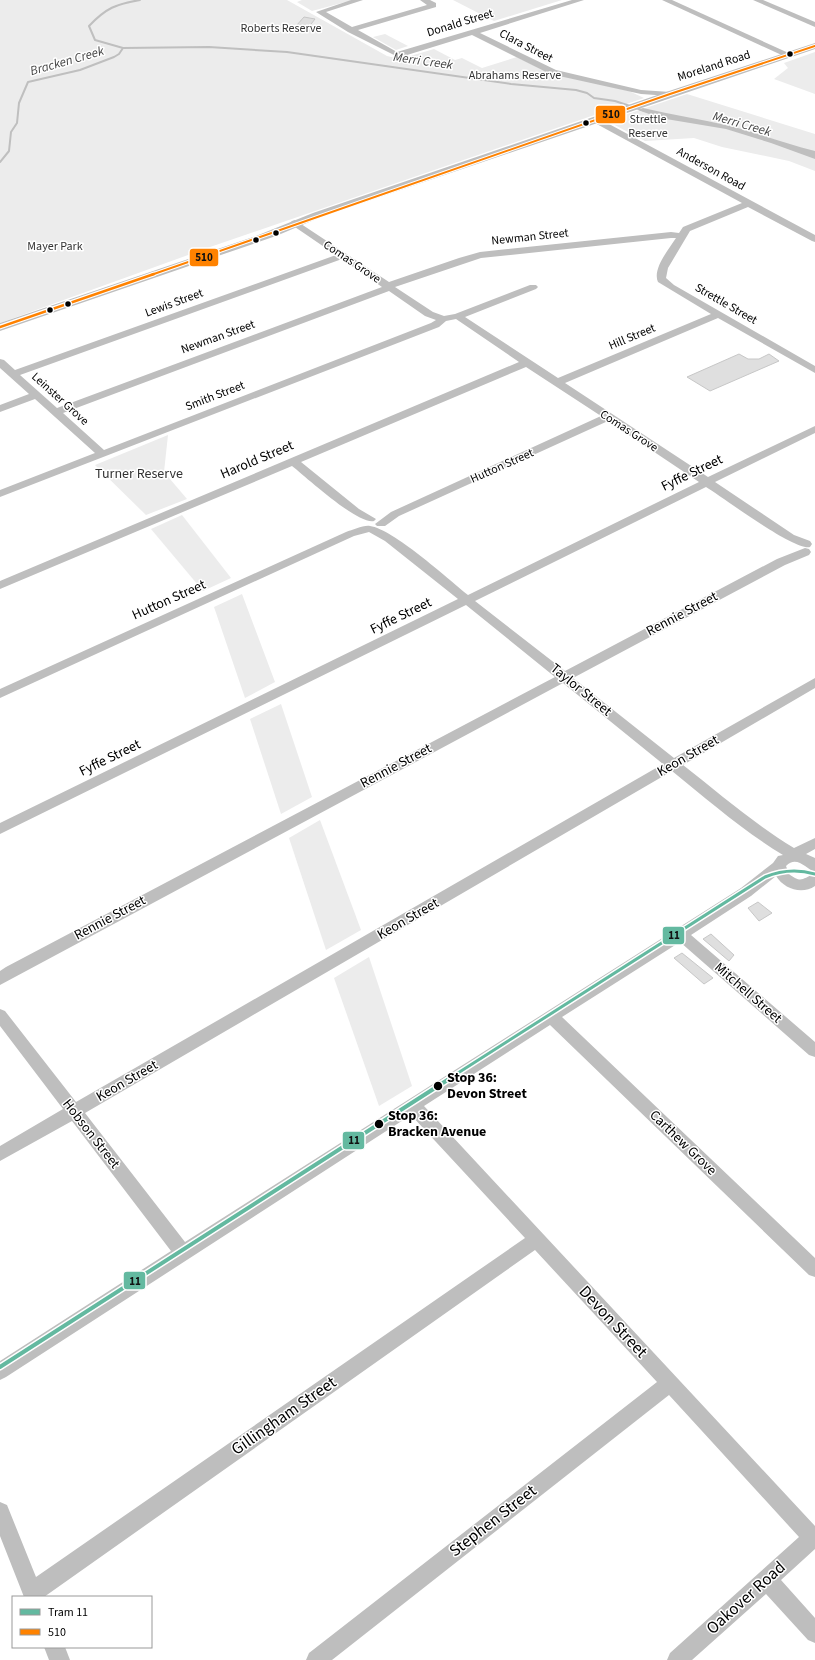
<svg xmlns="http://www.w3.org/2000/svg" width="815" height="1660" font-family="'Source Sans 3',sans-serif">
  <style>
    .green { fill: #ececec }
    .water { fill: #bfbfbf }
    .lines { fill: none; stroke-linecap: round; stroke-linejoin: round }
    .stream { stroke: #bfbfbf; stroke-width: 2 }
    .building { fill: #dfdfdf; stroke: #c7c7c7 }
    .minor { fill: #bebebe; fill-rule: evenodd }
    .major { fill: #bebebe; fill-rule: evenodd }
    .bus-1-far1-casing { stroke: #fff; stroke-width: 4 }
    .bus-1-casing { stroke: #fff; stroke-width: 5 }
    .bus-1-far1 { stroke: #ff8200; stroke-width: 2 }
    .bus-1 { stroke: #ff8200; stroke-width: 2.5 }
    .tram-1-far1-casing { stroke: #fff; stroke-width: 6 }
    .tram-1-casing { stroke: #fff; stroke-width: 7 }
    .tram-1-far1 { stroke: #63b9a0; stroke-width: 3 }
    .tram-1 { stroke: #63b9a0; stroke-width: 4 }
    .bus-dot { fill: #000; stroke: #fff; stroke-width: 1.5 }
    .labels { text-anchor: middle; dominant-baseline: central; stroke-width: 3; stroke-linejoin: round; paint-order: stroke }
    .far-street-label { font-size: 12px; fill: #000; stroke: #fff }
    .far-park-label { font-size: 12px; fill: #333; stroke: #fff }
    .far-water-label { font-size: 13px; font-style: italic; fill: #444; stroke: #fff }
    .street-label { font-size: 14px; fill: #000; stroke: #fff }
    .park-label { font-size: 14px; fill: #333; stroke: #fff }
    .stop-label { font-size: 14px; font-weight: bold; fill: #000; stroke: #fff; text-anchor: start }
    .near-street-label { font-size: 17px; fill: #000; stroke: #fff }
    .line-badge { stroke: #fff; stroke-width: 1.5 }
    .pale-badge-label { font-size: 11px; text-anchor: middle; font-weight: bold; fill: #111 }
  </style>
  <rect width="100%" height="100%" fill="#fff"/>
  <!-- green -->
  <g class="green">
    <polygon points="0,0 287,0 387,56 400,59 434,49 455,60 462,58 482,68 517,57 542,70 629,91 644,98 213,246 0,323"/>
    <polygon points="302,0 353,0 312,11 297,2"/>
    <polygon points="453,0 562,0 494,21"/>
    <polygon points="385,34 408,46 396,50 373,37"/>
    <polygon points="815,52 815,94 774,79 788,68 784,63"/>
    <polygon points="687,94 815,134 815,171 789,161 722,147 694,138 645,141 609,122 610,120"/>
    <polygon points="168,435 164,472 187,499 146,515 95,465"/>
    <polygon points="182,515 231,578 203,591 151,529"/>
    <polygon points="242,594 275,682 245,698 214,607"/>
    <polygon points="281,704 312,797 281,814 250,719"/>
    <polygon points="320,820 361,930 326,950 289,838"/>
    <polygon points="369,957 412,1086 379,1106 334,978"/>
  </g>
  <!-- water -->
  <path class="water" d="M 643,108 C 672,115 701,119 730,126 C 759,133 786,144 815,151 L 815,159 L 771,143 L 726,129 L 660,118 L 638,110 Z"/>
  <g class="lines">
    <!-- stream -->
    <g class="stream">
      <path d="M 140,0 C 116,4 106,8 89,26 L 95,40 L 123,48 L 209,47 L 287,52 L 511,84 L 576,90 L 587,93 L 594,98 L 615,101 L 645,111"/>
      <polyline points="0,162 9,151 11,132 17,123 19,103 28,82 80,70 114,57 119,54 123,48"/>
    </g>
  </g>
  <!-- building -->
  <g class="building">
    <polygon points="304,17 315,19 308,28 296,26"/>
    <polygon points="739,354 748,359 759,359 769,354 779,361 710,391 687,377"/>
    <polygon points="758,902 772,913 759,921 748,908"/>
    <polygon points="711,934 734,955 729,961 703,939"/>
    <polygon points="682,953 713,978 704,984 674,958"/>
  </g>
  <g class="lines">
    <!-- minor -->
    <g class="minor">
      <polygon points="351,0 363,0 326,12 352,27 427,5 420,0 430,0 436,3 436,7 358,30 397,52 572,0 584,0 480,33 556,70 641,90 670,92 674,94 670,96 641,94 550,74 472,35 407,55 396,56 348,32 316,12"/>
      <polygon points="662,0 672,0 793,55 789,57 786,57"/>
      <polygon points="753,0 763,0 815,22 815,27"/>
      <path d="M 596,117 L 815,235 L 815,242 L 812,241 L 748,207 L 690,231 L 668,268 L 666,278 L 674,285 L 815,366 L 815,373 L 718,318 L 565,383 L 708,477 L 815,426 L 815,433 L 715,482 L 794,535 L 810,541 L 812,544 L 810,547 C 794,551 724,498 706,487 L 475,601 L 565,671 L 777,559 L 805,548 L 809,549 L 811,552 L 809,555 L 785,565 L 573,678 L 674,758 L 815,678 L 815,688 L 683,765 C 719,793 754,824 794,848 L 815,838 L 815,849 L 806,854 L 815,858 L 815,872 C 806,869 797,855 786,866 L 789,874 C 802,884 802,878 815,874 L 815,886 C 802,895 784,889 776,876 L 751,896 L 691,935 L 815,1042 L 815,1057 L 809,1055 L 680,942 L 562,1017 L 815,1258 L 815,1277 L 809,1275 L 550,1025 L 424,1106 L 815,1526 L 815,1549 L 781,1580 L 815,1618 L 815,1643 L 808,1640 L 766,1594 L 692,1660 L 667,1660 L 670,1653 L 799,1537 L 669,1395 L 332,1660 L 306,1660 L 309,1653 L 657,1382 L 535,1250 L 44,1597 L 24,1597 L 0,1536 L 0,1502 L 7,1505 L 36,1577 L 525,1238 L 411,1115 L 6,1377 L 0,1380 L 0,1361 L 171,1251 L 72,1121 L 0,1161 L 0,1146 L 63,1109 L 0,1026 L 0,1009 L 5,1011 L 76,1102 L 663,764 L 563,683 L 0,985 L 0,971 L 6,967 L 555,677 L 466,605 L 0,834 L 0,823 L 458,599 L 385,541 L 369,532 L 354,536 L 0,698 L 0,689 L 346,532 C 353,530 363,525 370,526 C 393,529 447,578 468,595 L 699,482 L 608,421 L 399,516 L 385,526 L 377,526 L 375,524 L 391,512 L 601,416 L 526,367 L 301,462 L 359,509 L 376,519 L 374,521 C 358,525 306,477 292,466 L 0,589 L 0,581 L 519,362 L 456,319 L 446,321 L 439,327 L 0,497 L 0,490 L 95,453 L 35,399 L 0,412 L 0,405 L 29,394 L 0,368 L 0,359 L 4,360 L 15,370 L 336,255 L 292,225 L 290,223 L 292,221 L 295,220 L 389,282 L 459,258 L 480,252 L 671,232 L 679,233 L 683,227 L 742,203 L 593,122 L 592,120 ZM 671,238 L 676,238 C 669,249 652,269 658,282 L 711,314 L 558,378 L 465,317 L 536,289 L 538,287 L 536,285 L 530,285 L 455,314 L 444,316 L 433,312 L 395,287 L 481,258 ZM 342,259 L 382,287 L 57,408 L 20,375 ZM 389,291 L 425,316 L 436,320 L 431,323 L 104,450 L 63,413 ZM 672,771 C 708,800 743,831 783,855 L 778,856 L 773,863 L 741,888 L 185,1242 L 85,1113 Z"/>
      <polygon points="44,1647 65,1647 70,1660 49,1660"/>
    </g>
    <!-- major -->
    <polygon class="major" points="815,43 815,49 321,217 276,236 0,331 0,323 256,236 313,213 666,92"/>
    <defs>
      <polyline id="bus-1-far1" points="151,275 670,94 815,46"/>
      <polyline id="bus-1" points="0,327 154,274"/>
    </defs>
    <!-- bus-1-far1 casing -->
    <use href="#bus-1-far1" class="bus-1-far1-casing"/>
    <!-- bus-1 casing -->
    <use href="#bus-1" class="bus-1-casing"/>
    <!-- bus-1-far1 -->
    <use href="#bus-1-far1" class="bus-1-far1"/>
    <!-- bus-1 -->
    <use href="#bus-1" class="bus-1"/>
    <defs>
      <path id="tram-1-far1" d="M 447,1080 L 765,877 C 782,870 797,869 815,874"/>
      <polyline id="tram-1" points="0,1367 449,1079"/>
    </defs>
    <!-- tram-1-far1 casing -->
    <use href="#tram-1-far1" class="tram-1-far1-casing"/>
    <!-- tram-1 casing -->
    <use href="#tram-1" class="tram-1-casing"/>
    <!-- tram-1-far1 -->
    <use href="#tram-1-far1" class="tram-1-far1"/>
    <!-- tram-1 -->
    <use href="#tram-1" class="tram-1"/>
  </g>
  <!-- markers -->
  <g class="bus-dot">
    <circle cx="790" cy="54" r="3.5"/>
    <circle cx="586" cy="123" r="3.5"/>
    <circle cx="276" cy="233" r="3.5"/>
    <circle cx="256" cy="240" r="3.5"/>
    <circle cx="68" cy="304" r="3.5"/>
    <circle cx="50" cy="310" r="3.5"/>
    <circle cx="438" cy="1086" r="5"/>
    <circle cx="379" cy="1124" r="5"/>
  </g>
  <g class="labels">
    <!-- far-street labels -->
    <g class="far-street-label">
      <text transform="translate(460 23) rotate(-17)">Donald Street</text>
      <text transform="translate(526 46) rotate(27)">Clara Street</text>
      <text transform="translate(714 66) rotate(-18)">Moreland Road</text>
      <text transform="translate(711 169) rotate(29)">Anderson Road</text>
      <text transform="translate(530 237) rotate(-6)">Newman Street</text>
      <text transform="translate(352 262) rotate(34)">Comas Grove</text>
      <text transform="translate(174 303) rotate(-20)">Lewis Street</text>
      <text transform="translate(726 304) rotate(30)">Strettle Street</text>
      <text transform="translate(218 337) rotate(-20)">Newman Street</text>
      <text transform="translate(632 337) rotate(-23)">Hill Street</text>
      <text transform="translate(215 396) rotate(-21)">Smith Street</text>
      <text transform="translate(60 399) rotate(42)">Leinster Grove</text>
      <text transform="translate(629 431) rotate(33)">Comas Grove</text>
      <text transform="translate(502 466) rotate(-24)">Hutton Street</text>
    </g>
    <!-- far-park labels -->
    <g class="far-park-label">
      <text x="281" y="28">Roberts Reserve</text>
      <text x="515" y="75">Abrahams Reserve</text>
      <text x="648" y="119">Strettle<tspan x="648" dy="14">Reserve</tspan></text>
      <text x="55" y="246">Mayer Park</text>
    </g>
    <!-- far-water labels -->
    <g class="far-water-label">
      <text transform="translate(67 61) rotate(-16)">Bracken Creek</text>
      <text transform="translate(423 61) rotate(8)">Merri Creek</text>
      <text transform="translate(742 124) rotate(16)">Merri Creek</text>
    </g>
    <!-- street labels -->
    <g class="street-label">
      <text transform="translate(257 460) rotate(-23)">Harold Street</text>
      <text transform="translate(692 473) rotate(-26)">Fyffe Street</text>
      <text transform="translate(169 600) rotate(-24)">Hutton Street</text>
      <text transform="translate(682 614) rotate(-28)">Rennie Street</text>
      <text transform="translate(401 616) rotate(-26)">Fyffe Street</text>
      <text transform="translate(581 690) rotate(39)">Taylor Street</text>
      <text transform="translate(688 756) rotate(-30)">Keon Street</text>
      <text transform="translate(110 758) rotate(-26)">Fyffe Street</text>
      <text transform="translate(396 766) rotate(-28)">Rennie Street</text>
      <text transform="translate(110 918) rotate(-28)">Rennie Street</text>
      <text transform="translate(408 919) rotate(-30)">Keon Street</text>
      <text transform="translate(748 993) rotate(41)">Mitchell Street</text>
      <text transform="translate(127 1081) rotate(-30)">Keon Street</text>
      <text transform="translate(91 1134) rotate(52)">Hobson Street</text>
      <text transform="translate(683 1143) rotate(44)">Carthew Grove</text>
    </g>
    <!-- park labels -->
    <g class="park-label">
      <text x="139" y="474">Turner Reserve</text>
    </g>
    <!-- stop labels -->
    <g class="stop-label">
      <text x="447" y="1078">Stop 36:<tspan x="447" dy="16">Devon Street</tspan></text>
      <text x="388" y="1116">Stop 36:<tspan x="388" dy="16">Bracken Avenue</tspan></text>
    </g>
    <!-- near-street labels -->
    <g class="near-street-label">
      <text transform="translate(613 1322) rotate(47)">Devon Street</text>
      <text transform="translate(284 1416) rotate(-35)">Gillingham Street</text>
      <text transform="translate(493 1521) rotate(-38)">Stephen Street</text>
      <text transform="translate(746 1598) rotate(-42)">Oakover Road</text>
    </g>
  </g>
  <g class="line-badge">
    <rect x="595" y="105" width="31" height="19" rx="4" fill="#ff8200"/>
    <rect x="189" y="248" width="30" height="19" rx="4" fill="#ff8200"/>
    <rect x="662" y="926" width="23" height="19" rx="4" fill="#63b9a0"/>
    <rect x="342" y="1131" width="23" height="19" rx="4" fill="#63b9a0"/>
    <rect x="123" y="1271" width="23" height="19" rx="4" fill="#63b9a0"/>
  </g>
  <g class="pale-badge-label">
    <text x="611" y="118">510</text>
    <text x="204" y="261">510</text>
    <text x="674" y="939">11</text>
    <text x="354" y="1144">11</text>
    <text x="135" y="1285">11</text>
  </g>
  <!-- legend -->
  <rect x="12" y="1596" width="140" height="52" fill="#ffffff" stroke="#999999"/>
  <rect x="20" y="1609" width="20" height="6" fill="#63b9a0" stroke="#999999"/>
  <text x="48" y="1616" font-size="12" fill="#000000">Tram 11</text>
  <rect x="20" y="1629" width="20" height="6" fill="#ff8200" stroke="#999999"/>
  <text x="48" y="1636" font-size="12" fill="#000000">510</text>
</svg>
